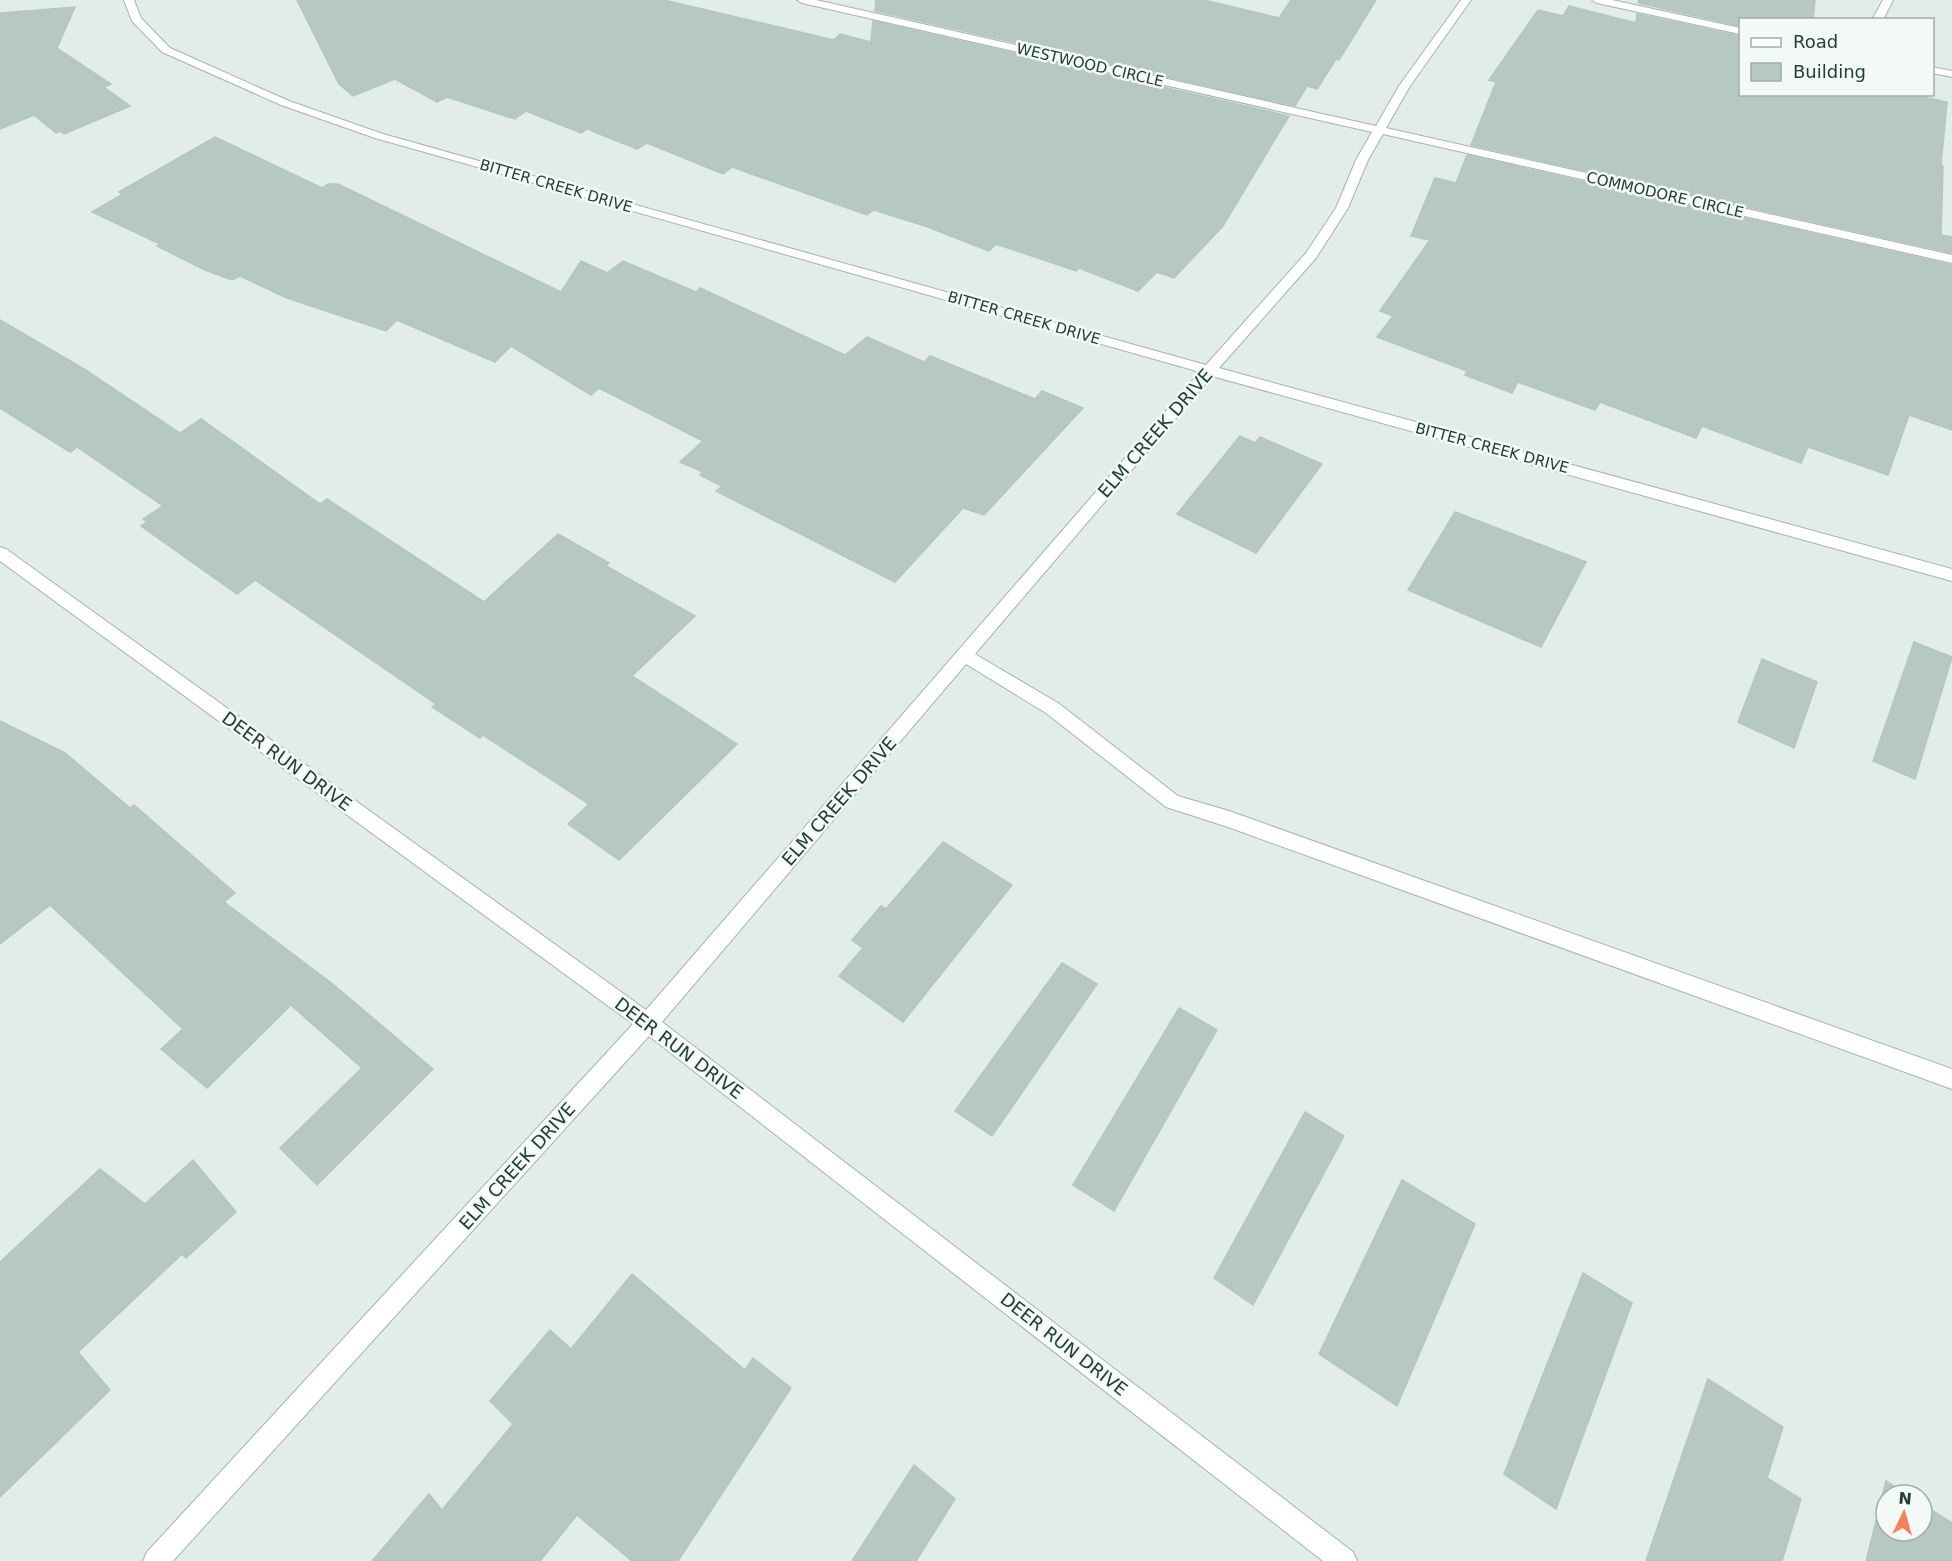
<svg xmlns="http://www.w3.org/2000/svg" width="1952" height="1561" font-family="'DejaVu Sans',sans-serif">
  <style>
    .building { fill: #b7c7c1; stroke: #b4c6bf; stroke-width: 1.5 }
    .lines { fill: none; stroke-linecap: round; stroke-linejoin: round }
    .minor-casing { stroke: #a5b4af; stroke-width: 2 }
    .minor { fill: #fff; fill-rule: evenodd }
    .labels { text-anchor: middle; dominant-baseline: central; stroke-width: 5; stroke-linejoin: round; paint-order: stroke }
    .far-street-label { font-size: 15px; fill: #223e37; stroke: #f3f9f6 }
    .street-label { font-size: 18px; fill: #223e37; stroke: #f3f9f6 }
  </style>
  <rect width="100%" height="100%" fill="#e2ece8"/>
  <!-- building -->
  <g class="building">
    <polygon points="297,0 664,0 834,40 840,34 871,42 873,21 1289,116 1223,226 1174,278 1157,272 1138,291 1079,268 1076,271 996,244 989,251 928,227 874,210 867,215 732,167 723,174 647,143 637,149 587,129 581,133 526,111 515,119 447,97 437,102 395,79 353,96 339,84"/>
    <polygon points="876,0 1204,0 1279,18 1291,0 1376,0 1339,60 1336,59 1317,89 1307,86 1295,106 875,11"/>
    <polygon points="1639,0 1815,0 1813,20 1740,20 1740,26 1638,3"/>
    <polygon points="1569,6 1636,23 1637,14 1740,36 1740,94 1910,94 1947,102 1941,165 1943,166 1941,235 1952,237 1952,253 1471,145 1496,82 1489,80 1538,10 1563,16"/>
    <polygon points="75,7 57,48 111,84 104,87 130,106 64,134 60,131 56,133 34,115 0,129 0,13"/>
    <polygon points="215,137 322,188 328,184 338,184 561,292 581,261 607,273 623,261 696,292 700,288 845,355 867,337 924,362 930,356 1035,399 1042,391 1083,408 984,515 963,508 895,582 716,491 722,486 700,475 703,472 680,462 703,441 599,388 591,395 511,346 495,362 397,320 386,331 287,298 240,276 232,280 205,270 157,246 160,244 92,212 123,194 119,192"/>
    <polygon points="1467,155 1952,265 1952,430 1909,415 1888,475 1808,447 1801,463 1702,426 1696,438 1600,402 1595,410 1518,382 1512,393 1465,375 1467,371 1377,337 1393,316 1380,311 1430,240 1411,236 1435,178 1456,183"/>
    <polygon points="0,320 84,369 180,433 201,419 320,504 327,499 484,602 558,534 609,563 606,566 695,616 632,676 737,744 619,860 568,824 589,804 483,735 480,738 432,707 436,704 255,580 237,594 141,526 147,522 143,519 163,506 77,447 70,452 0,408"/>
    <polygon points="1240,436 1255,443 1260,437 1322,464 1256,553 1177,514"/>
    <polygon points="1455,512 1586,562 1541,647 1408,590"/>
    <polygon points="1914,642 1952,657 1915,779 1873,761"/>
    <polygon points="1762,659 1817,682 1794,748 1738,722"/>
    <polygon points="0,721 65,753 130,808 134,805 235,893 224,902 334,985 433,1069 317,1185 280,1148 362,1068 291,1005 207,1088 161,1049 183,1029 50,905 0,944"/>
    <polygon points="943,842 1012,885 903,1022 839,976 863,948 852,940 881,906 886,909"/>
    <polygon points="1062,963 1097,984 992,1136 955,1111"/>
    <polygon points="1179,1008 1217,1030 1114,1211 1073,1185"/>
    <polygon points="1305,1112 1344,1136 1253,1305 1214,1278"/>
    <polygon points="193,1160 236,1212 186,1258 182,1254 78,1352 110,1390 0,1497 0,1262 100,1169 145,1204"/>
    <polygon points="1402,1180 1475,1224 1397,1406 1319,1354"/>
    <polygon points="1583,1273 1632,1303 1556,1509 1504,1474"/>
    <polygon points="632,1274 745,1370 753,1358 791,1388 678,1561 632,1561 577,1515 540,1561 372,1561 429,1494 442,1510 513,1424 490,1401 550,1330 571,1349"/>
    <polygon points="1708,1379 1783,1427 1767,1478 1801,1499 1782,1561 1646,1561"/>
    <polygon points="914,1465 955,1499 916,1561 852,1561"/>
    <polygon points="1886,1481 1908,1495 1886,1495 1886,1531 1922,1531 1922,1504 1952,1523 1952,1561 1866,1561"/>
  </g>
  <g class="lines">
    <defs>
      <g id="minor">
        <polygon points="124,0 134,0 141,18 170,48 289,101 383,134 1206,365 1306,253 1336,208 1356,160 1372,132 802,3 797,0 816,0 1376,126 1399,86 1461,0 1471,0 1410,86 1386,128 1952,255 1952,263 1383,134 1368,160 1348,208 1316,258 1219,368 1952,569 1952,581 1212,376 975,654 1058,703 1178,796 1229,811 1952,1069 1952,1089 1228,827 1166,807 1046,713 966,664 662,1022 1353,1552 1357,1561 1323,1561 649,1036 173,1561 143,1561 147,1552 633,1024 0,561 0,547 6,549 646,1010 1200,372 375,138 281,105 162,52 132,21"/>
        <polygon points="1592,0 1612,0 1740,28 1740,34 1597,3"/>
        <polygon points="1883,0 1893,0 1883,20 1872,20"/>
        <polygon points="1932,67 1952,71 1952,77 1932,73"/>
      </g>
    </defs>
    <!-- minor casing -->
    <use href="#minor" class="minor-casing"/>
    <!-- minor -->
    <use href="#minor" class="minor"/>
  </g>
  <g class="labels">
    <!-- far-street labels -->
    <g class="far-street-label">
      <text transform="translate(1090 65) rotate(13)">WESTWOOD CIRCLE</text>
      <text transform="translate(556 186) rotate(16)">BITTER CREEK DRIVE</text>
      <text transform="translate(1665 195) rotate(13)">COMMODORE CIRCLE</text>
      <text transform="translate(1024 318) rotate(16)">BITTER CREEK DRIVE</text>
      <text transform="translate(1492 448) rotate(15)">BITTER CREEK DRIVE</text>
    </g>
    <!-- street labels -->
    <g class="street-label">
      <text transform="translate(1155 433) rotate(-49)">ELM CREEK DRIVE</text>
      <text transform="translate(287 761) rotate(36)">DEER RUN DRIVE</text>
      <text transform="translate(839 801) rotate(-49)">ELM CREEK DRIVE</text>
      <text transform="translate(679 1048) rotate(37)">DEER RUN DRIVE</text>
      <text transform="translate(517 1166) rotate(-48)">ELM CREEK DRIVE</text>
      <text transform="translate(1064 1344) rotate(38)">DEER RUN DRIVE</text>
    </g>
  </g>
  <!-- legend -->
  <rect x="1739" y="18" width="195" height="78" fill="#f3f9f6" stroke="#9faeaa" stroke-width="1.5"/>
  <rect x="1751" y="38" width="30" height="9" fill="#ffffff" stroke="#9faeaa" stroke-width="1.5"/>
  <text x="1793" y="48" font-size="18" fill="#223e37">Road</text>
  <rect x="1751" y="63" width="30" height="18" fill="#b7c7c1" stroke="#9faeaa" stroke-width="1.5"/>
  <text x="1793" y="78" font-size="18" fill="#223e37">Building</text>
  <!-- north arrow -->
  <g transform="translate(1904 1513) rotate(5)"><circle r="28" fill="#f3f9f6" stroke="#9faeaa" stroke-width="1.5"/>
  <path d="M0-4.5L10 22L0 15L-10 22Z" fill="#f48159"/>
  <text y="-9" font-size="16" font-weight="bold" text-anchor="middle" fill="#223e37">N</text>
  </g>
</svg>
